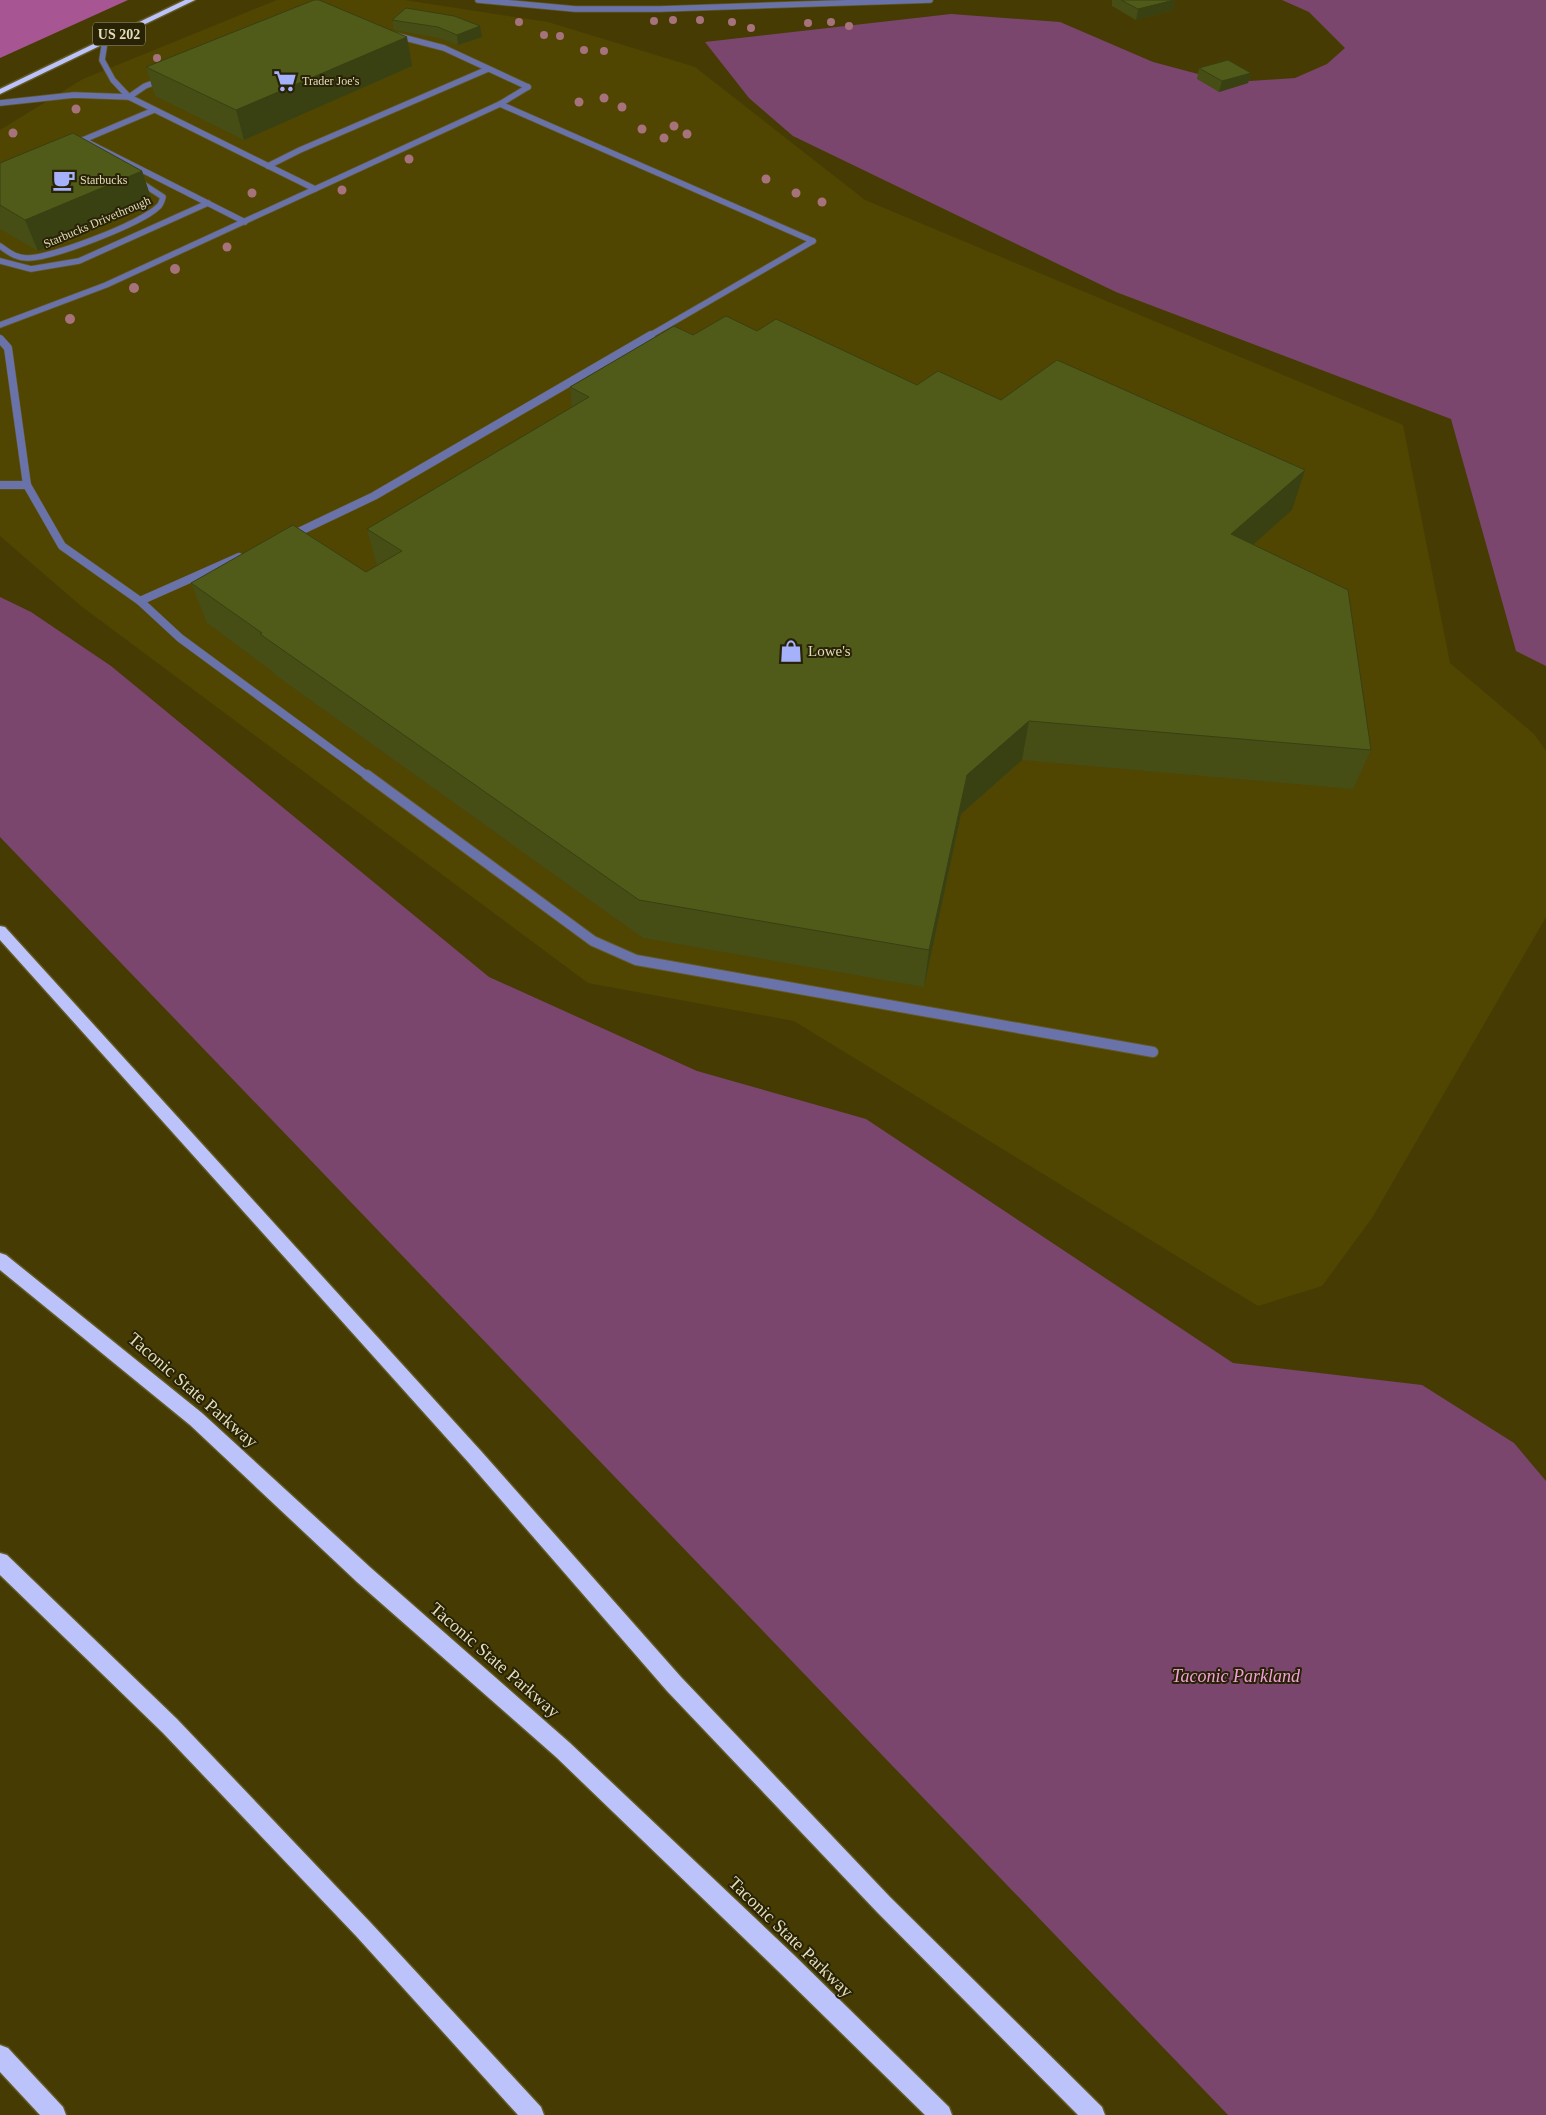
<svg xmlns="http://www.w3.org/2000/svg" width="1546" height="2115" font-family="Georgia,serif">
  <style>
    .built { fill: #514502 }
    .green { fill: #7b466e }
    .forest { fill: #a75593 }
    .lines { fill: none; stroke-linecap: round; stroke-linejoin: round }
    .lane-far2-casing { stroke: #625924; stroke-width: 7 }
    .lane-far1-casing { stroke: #625924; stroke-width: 9 }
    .lane-casing { stroke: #625924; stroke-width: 12 }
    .street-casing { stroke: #625924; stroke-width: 7 }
    .highway-casing { stroke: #625924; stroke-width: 3 }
    .lane-far2 { stroke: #6a72aa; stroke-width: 5.5 }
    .lane-far1 { stroke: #6a72aa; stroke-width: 8 }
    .lane { stroke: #6a72aa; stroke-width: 10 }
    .street { stroke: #6a72aa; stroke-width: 5.5 }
    .highway { fill: #bbc3fa; fill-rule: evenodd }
    .tree { fill: #a6727b }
    .wall { fill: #464e16 }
    .shaded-wall { fill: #394012 }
    .building { fill: #515b19; stroke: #394012 }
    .labels { text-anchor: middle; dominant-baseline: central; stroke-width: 4; stroke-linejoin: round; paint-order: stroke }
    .far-poi-label { font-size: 12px; fill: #e4ddbc; stroke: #292306; text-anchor: start }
    .far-street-label { font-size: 12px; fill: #e4ddbc; stroke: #292306 }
    .shield { fill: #292306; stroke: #aca585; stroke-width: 1 }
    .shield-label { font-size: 14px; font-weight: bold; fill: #e4ddbc }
    .poi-label { font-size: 15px; fill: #e4ddbc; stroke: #292306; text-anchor: start }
    .near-street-label { font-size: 18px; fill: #e4ddbc; stroke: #292306 }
    .near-park-label { font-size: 18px; font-style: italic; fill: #f59edd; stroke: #292306 }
  </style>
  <rect width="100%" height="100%" fill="#463c03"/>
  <!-- built -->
  <polygon class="built" points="277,0 404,0 548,22 695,67 865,200 1403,425 1450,663 1534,734 1546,751 1546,917 1372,1218 1322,1286 1258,1306 794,1021 588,983 81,606 0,536 0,130 83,79"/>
  <!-- green -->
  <g class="green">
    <polygon points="1282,0 1546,0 1546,666 1516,651 1451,419 1116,292 793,136 749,98 705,42 951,14 1060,22 1153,62 1198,74 1250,81 1295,78 1327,64 1345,48 1309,12"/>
    <polygon points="0,597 31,612 111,666 489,977 697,1071 866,1119 1233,1363 1422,1385 1514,1443 1546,1481 1546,2115 1228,2115 0,837"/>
  </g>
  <!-- forest -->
  <polygon class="forest" points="0,0 128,0 0,58"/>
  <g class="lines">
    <defs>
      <g id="lane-far2">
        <polyline points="394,35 444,48 528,87"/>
        <polyline points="105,41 102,60 113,80 129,97 315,189"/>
        <polyline points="0,103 74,95 129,97 145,86 164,79"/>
        <polyline points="500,104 813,241"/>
        <polyline points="83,140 245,222"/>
        <polyline points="83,140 154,110"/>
        <polyline points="268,166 300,150 488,69"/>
        <path d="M 0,246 C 9,252 15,258 27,258 C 50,259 142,223 158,207 C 161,205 162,201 163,197 L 137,180"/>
        <polyline points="0,261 31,269 79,261 208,203"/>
        <polyline points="0,325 106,285 500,104 528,87"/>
        <polyline points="649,336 813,241"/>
      </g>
      <g id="lane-far1">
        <polyline points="0,339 8,348 27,485 62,546 140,601 180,638 369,777"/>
        <polyline points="0,485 27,485"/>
        <polyline points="290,536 374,496 651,335"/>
        <polyline points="140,601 239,557"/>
      </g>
      <polyline id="lane" points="367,775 593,941 636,960 1153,1052"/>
      <polyline id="street" points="478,0 575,9 660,9 930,0"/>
      <g id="highway">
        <polygon points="185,0 195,0 0,94 0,89"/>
        <polygon points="0,926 5,927 481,1451 681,1677 890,1897 1102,2107 1105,2115 1078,2115 876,1911 667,1691 469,1463 0,940"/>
        <polygon points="0,1253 6,1255 202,1413 371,1568 570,1743 794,1955 949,2107 952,2115 925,2115 778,1971 556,1757 357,1582 190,1425 0,1270"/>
        <polygon points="0,1553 7,1555 177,1719 371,1923 541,2107 544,2115 518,2115 357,1937 163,1733 0,1575"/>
        <polygon points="0,2045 8,2048 63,2107 66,2115 40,2115 0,2072"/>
      </g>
    </defs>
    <!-- lane-far2 casing -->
    <use href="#lane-far2" class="lane-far2-casing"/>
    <!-- lane-far1 casing -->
    <use href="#lane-far1" class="lane-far1-casing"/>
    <!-- lane casing -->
    <use href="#lane" class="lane-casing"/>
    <!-- street casing -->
    <use href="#street" class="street-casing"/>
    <!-- highway casing -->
    <use href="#highway" class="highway-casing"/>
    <!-- lane-far2 -->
    <use href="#lane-far2" class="lane-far2"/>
    <!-- lane-far1 -->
    <use href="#lane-far1" class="lane-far1"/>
    <!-- lane -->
    <use href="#lane" class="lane"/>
    <!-- street -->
    <use href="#street" class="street"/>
    <!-- highway -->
    <use href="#highway" class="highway"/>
  </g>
  <!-- trees -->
  <g class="tree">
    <circle cx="673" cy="20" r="4"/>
    <circle cx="700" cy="20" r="4"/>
    <circle cx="654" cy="21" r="4"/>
    <circle cx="519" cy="22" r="4"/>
    <circle cx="732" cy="22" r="4"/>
    <circle cx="831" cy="22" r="4"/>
    <circle cx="808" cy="23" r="4"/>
    <circle cx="849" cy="26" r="4"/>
    <circle cx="751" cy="28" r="4"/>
    <circle cx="544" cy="35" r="4"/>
    <circle cx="560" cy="36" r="4"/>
    <circle cx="584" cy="50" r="4"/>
    <circle cx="604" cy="51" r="4"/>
    <circle cx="157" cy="58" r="4"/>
    <circle cx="604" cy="98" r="4.5"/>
    <circle cx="579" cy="102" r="4.5"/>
    <circle cx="622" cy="107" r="4.5"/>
    <circle cx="76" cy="109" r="4.5"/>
    <circle cx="674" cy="126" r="4.5"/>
    <circle cx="642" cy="129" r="4.5"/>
    <circle cx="13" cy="133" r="4.5"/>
    <circle cx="687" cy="134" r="4.5"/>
    <circle cx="664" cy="138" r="4.5"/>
    <circle cx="409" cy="159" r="4.5"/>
    <circle cx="766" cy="179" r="4.5"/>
    <circle cx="342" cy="190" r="4.5"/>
    <circle cx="252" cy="193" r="4.5"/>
    <circle cx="796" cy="193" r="4.5"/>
    <circle cx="822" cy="202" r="4.5"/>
    <circle cx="227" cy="247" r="4.5"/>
    <circle cx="175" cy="269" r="5"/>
    <circle cx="134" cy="288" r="5"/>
    <circle cx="70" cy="319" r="5"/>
  </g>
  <!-- wall -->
  <g class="wall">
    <polygon points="1112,0 1175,0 1173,10 1136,20 1112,6"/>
    <polygon points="392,20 480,26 482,37 458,45 439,38 394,30"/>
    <polygon points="412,66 244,140 155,96 146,67"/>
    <polygon points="1199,68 1251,73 1248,83 1219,92 1197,79"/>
    <polygon points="0,163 142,171 152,201 38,251 0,229"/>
    <polygon points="757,331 917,385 1001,400 1305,470 1292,510 1252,545 1371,750 1353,789 1022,760 961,814 924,987 643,938 274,674 272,671 207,623 191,583 366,572 377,566 367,529 572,407 570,387 693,335"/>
  </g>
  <!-- shaded-wall -->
  <g class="shaded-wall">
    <polygon points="1175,0 1173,10 1136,20 1138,9"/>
    <polygon points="480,26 482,37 458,45 457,35"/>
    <polygon points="407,37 412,66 244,140 236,110"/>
    <polygon points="1251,73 1248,83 1219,92 1222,81"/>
    <polygon points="142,171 152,201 38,251 25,220"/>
    <polygon points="1305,470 1292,510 1219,575 1231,534"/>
    <polygon points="1029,721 1022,760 961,814 924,987 929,950 967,775"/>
  </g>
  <!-- building -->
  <g class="building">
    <polygon points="314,0 319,0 407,37 236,110 146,67"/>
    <polygon points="1121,0 1174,0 1138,9"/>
    <polygon points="406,8 454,16 480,26 457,35 438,27 392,20"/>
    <polygon points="1228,60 1251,73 1222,81 1199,68"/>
    <polygon points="73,133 142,171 25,220 0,205 0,163"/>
    <polygon points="726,316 757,331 776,319 917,385 938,371 1001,400 1057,360 1305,470 1231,534 1348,590 1371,750 1029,721 967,775 929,950 639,900 260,634 262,633 191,583 293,525 366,572 402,551 367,529 589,397 570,387 674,326 693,335"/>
  </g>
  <!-- icons -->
  <defs>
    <symbol id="supermarket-bare" viewBox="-9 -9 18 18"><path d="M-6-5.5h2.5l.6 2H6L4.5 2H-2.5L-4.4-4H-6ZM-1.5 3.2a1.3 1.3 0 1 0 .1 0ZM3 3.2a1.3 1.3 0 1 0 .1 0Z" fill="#a6b1fc" stroke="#292306" stroke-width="2.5" paint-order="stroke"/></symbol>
    <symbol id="cafe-bare" viewBox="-9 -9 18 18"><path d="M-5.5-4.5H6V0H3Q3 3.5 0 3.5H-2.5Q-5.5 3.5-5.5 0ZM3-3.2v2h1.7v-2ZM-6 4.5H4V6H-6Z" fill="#a6b1fc" stroke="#292306" stroke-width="2.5" paint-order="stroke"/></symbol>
    <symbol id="shop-bare" viewBox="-9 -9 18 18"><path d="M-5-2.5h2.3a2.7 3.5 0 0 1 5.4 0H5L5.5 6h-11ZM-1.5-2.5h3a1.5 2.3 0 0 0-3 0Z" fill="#a6b1fc" stroke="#292306" stroke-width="2.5" paint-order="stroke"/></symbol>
  </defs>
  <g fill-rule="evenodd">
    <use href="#supermarket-bare" x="269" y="65" width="32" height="32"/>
    <use href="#cafe-bare" x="48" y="164" width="32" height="32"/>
    <use href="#shop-bare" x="775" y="635" width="32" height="32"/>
  </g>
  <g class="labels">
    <!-- far-poi labels -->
    <g class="far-poi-label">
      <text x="302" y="81">Trader Joe's</text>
      <text x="80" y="180">Starbucks</text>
    </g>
    <!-- far-street labels -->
    <g class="far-street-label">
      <text transform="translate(97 222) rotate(-23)">Starbucks Drivethrough</text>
    </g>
    <!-- shield labels -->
    <rect class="shield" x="93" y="22.5" width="52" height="23" rx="4"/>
    <g class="shield-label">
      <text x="119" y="34">US 202</text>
    </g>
    <!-- poi labels -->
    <g class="poi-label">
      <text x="808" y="651">Lowe's</text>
    </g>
    <!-- near-street labels -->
    <g class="near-street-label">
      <text transform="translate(193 1390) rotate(41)">Taconic State Parkway</text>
      <text transform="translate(495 1660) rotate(41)">Taconic State Parkway</text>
      <text transform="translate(791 1937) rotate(44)">Taconic State Parkway</text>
    </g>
    <!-- near-park labels -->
    <g class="near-park-label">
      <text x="1236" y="1676">Taconic Parkland</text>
    </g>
  </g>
</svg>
